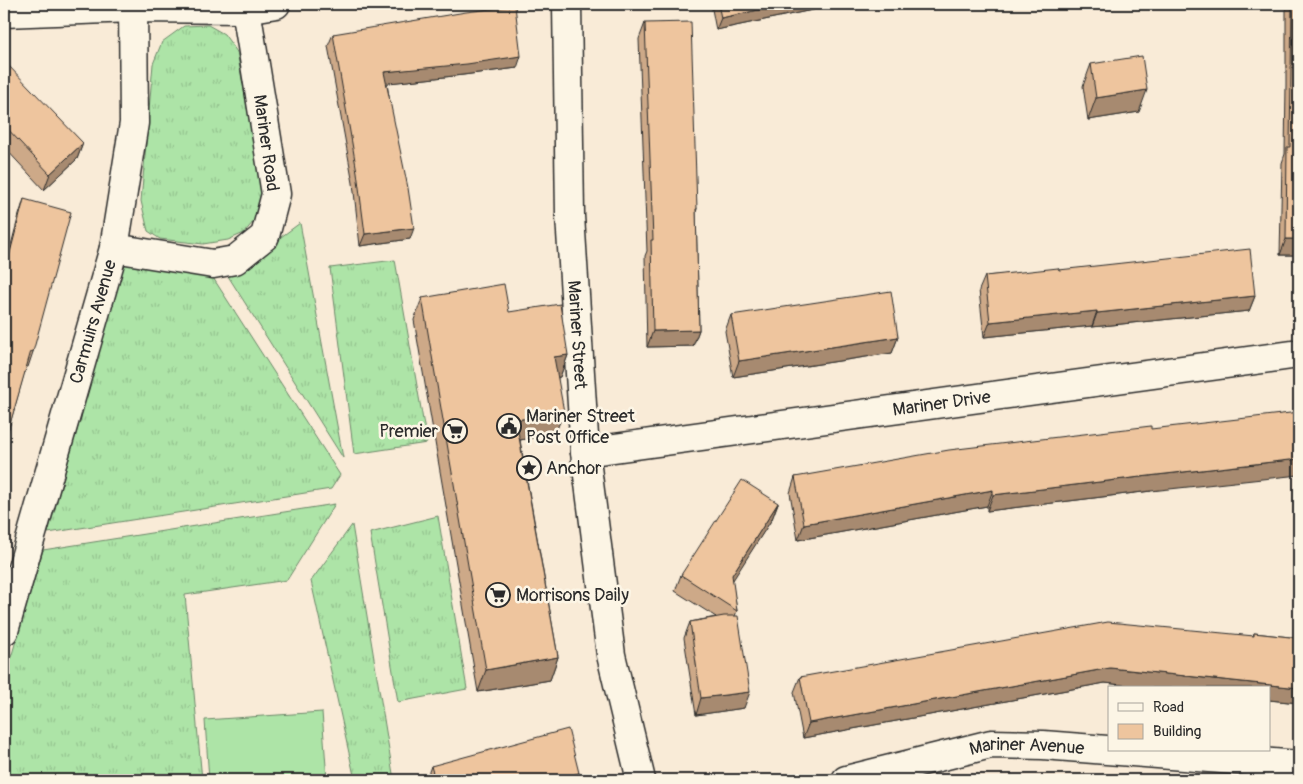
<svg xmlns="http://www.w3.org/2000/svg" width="1303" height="784" font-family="Pangolin,sans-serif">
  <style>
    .grass { fill: url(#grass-tufts); stroke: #6c8869 }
    .garden { fill: #ade4a7; stroke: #6c8869 }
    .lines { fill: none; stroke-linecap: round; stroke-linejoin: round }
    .minor-casing { stroke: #2b2b2b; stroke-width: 31 }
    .minor { stroke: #fcf5e5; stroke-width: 28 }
    .wall { fill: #cda988; stroke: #2b2b2b }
    .shaded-wall { fill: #a78a6f; stroke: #2b2b2b }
    .building { fill: #eec59e; stroke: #2b2b2b }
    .labels { text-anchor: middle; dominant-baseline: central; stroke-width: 5; stroke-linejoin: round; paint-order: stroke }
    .street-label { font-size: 18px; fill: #2b2b2b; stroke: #fcf5e5 }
    .poi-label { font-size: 18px; fill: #2b2b2b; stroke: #fcf5e5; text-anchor: start }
  </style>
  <defs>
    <pattern id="grass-tufts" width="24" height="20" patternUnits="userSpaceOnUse" patternTransform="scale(1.25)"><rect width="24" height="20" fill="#ade4a7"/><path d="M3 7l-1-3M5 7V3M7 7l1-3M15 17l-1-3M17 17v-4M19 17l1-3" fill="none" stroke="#95c490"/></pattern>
  </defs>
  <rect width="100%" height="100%" fill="#f9ebd7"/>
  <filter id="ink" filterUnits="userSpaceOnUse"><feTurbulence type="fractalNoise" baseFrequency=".02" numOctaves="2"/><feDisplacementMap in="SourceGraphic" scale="10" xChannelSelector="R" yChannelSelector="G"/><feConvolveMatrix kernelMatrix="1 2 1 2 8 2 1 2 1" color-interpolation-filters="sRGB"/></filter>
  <g filter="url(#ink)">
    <!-- grass -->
    <g class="grass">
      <polygon points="208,25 224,34 237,52 263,195 258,216 244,233 228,240 203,244 160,239 148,231 141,201 153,64 162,42 184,26"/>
      <polygon points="300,223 343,458 228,276"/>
      <polygon points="125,260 208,270 340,475 331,489 48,533"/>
      <polygon points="395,260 427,443 354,454 330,268"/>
      <polygon points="335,504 287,580 185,595 202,780 4,780 4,681 43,550"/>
      <polygon points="438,516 467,689 398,702 370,533"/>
      <polygon points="352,525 394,780 355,780 311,581"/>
    </g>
    <!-- garden -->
    <polygon class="garden" points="322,712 327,780 209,780 205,720"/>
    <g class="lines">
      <defs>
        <g id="minor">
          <path id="s1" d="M 567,4 L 570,216 L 585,452 L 611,655 L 641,780"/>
          <polyline points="4,13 133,8 246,9 276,4"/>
          <polyline points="114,248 213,264 235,260 265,236 276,194 246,9"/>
          <path id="s2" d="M 585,452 L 1299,354"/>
          <path id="s3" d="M 4,631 L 114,248 L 134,123 L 133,4"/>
          <path id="s4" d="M 846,780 L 991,744 L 1043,745 L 1299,765"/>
        </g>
      </defs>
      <!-- minor casing -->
      <use href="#minor" class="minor-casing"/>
      <!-- minor -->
      <use href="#minor" class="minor"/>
    </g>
    <!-- wall -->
    <g class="wall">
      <polygon points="711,4 841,4 716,30"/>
      <polygon points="1286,4 1299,4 1299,255 1280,255 1282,163 1285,154 1286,85"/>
      <polygon points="645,23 697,209 696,212 699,330 693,346 647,347 645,256 647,251 639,39"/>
      <polygon points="333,34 517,68 463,75 387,83 410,239 360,246 353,183 328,46"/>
      <polygon points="1091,64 1139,112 1088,120 1083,86"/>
      <polygon points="4,66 83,143 77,159 44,190 4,147"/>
      <polygon points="24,199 33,352 28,367 26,367 4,445 4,271 19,215"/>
      <polygon points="1059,270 1255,296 1249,311 1092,327 1092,326 984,337 979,290 985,276"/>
      <polygon points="422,298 568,355 560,377 558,377 555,434 520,440 558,657 550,680 478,692 414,320"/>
      <polygon points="731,315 898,337 892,353 733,377 725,331"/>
      <polygon points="795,477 1151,491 987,511 987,506 798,540 790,493"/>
      <polygon points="778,503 772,519 732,580 737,611 735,616 744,708 696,715 684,638 690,622 716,617 675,591 681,575"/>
      <polygon points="1254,633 1299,638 1299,703 1269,700 1269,688 1149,688 1105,683 803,738 794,692 800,677 1253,636"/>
      <polygon points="431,766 579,773 577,780 426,780"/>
    </g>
    <!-- shaded-wall -->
    <g class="shaded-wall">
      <polygon points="786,4 841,4 716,30 721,18"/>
      <polygon points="521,56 517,68 463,75 380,84 384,72"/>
      <polygon points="1147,90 1139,112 1088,120 1096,98"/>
      <polygon points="83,143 77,159 44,190 50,174"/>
      <polygon points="414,228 410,239 360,246 365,234"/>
      <polygon points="1286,239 1299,239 1299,255 1280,255"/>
      <polygon points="1255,296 1249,311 1092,327 1097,313"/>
      <polygon points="1097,311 1092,326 984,337 990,322"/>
      <polygon points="699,330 693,346 647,347 653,331"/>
      <polygon points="898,337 892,353 733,377 739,361"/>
      <polygon points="568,355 560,377 546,379 554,357"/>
      <polygon points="564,412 555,434 508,442 516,420"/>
      <polygon points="1299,459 1299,475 1151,491 987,511 993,495 1157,475"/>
      <polygon points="993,490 987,506 798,540 804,524"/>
      <polygon points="778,503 772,519 726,591 732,575"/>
      <polygon points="558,657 550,680 478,692 486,670"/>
      <polygon points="1110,668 1299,688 1299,703 1269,700 1269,688 1149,688 1105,683 803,738 809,723"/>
      <polygon points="750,692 744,708 696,715 701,698"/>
      <polygon points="579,773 577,780 553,780"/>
    </g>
    <!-- building -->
    <g class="building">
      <polygon points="718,4 786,4 721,18"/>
      <polygon points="1292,4 1299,4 1299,239 1286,239 1287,147 1290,147"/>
      <polygon points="515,6 521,56 467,64 384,72 408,188 414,228 365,234 357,172 333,34 466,12"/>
      <polygon points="691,22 697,209 696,209 699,330 653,331 651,240 653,240 645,23"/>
      <polygon points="1142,56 1147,90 1096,98 1091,64"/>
      <polygon points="6,63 83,143 50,174 4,125 4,66"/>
      <polygon points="24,199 71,212 33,352 31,351 4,445 4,276"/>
      <polygon points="1250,249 1255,296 1097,313 1097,311 990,322 985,276 1058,268 1059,270"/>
      <polygon points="504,284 509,312 560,304 568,355 554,357 564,412 516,420 558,657 486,670 422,298"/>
      <polygon points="891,291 898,337 739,361 731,315"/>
      <polygon points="1299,412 1299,459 1157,475 993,495 993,490 804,524 795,477 949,450 1151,426 1151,429"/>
      <polygon points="742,480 778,503 732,575 737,611 681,575"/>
      <polygon points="724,616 738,616 750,692 701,698 690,622"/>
      <polygon points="1108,622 1254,636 1254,633 1299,638 1299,688 1110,668 809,723 800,677"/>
      <polygon points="568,729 579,773 553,780 435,780 431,766"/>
    </g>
  </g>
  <!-- icons -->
  <defs>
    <symbol id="civic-ring" viewBox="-11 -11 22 22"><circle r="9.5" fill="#fcf5e5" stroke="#2b2b2b" stroke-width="1.5"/><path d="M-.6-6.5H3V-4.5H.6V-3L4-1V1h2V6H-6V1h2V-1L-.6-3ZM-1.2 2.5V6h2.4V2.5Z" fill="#2b2b2b"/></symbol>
    <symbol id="supermarket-ring" viewBox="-11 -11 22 22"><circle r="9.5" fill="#fcf5e5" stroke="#2b2b2b" stroke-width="1.5"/><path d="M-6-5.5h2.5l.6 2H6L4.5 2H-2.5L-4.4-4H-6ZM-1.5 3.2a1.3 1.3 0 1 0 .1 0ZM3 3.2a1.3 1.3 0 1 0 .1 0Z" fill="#2b2b2b"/></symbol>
    <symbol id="sight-ring" viewBox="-11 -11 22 22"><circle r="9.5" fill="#fcf5e5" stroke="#2b2b2b" stroke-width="1.5"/><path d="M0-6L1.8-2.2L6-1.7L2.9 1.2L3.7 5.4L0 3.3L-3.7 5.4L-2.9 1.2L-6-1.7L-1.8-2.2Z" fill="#2b2b2b"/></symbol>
  </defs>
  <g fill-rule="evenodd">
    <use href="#civic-ring" x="495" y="412" width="28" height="28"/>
    <use href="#supermarket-ring" x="441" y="417" width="28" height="28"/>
    <use href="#sight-ring" x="515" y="454" width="28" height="28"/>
    <use href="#supermarket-ring" x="484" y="581" width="28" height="28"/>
  </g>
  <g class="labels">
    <!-- street labels -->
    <g class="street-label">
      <text transform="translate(266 143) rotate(82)">Mariner Road</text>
      <text stroke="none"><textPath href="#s3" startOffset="322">Carmuirs Avenue</textPath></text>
      <text stroke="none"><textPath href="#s1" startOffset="331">Mariner Street</textPath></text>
      <text stroke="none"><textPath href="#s2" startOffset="360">Mariner Drive</textPath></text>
      <text stroke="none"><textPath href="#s4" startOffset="185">Mariner Avenue</textPath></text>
    </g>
    <!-- poi labels -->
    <g class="poi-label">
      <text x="526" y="416">Mariner Street<tspan x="526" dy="21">Post Office</tspan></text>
      <text x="438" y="431" text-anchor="end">Premier</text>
      <text x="546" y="468">Anchor</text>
      <text x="516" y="595">Morrisons Daily</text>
    </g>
  </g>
  <!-- margin -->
  <rect width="1303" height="784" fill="none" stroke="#fcf5e5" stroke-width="20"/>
  <rect x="10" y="10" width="1283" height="764" fill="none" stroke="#2b2b2b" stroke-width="2" filter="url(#ink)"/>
  <!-- legend -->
  <rect x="1108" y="686" width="162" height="65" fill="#fcf5e5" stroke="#a8a49b"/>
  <rect x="1118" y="703" width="25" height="8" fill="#fcf5e5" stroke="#a8a49b"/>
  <text x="1153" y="712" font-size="15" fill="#2b2b2b">Road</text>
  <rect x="1118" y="724" width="25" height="15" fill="#eec59e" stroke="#a8a49b"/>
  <text x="1153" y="736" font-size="15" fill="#2b2b2b">Building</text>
</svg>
